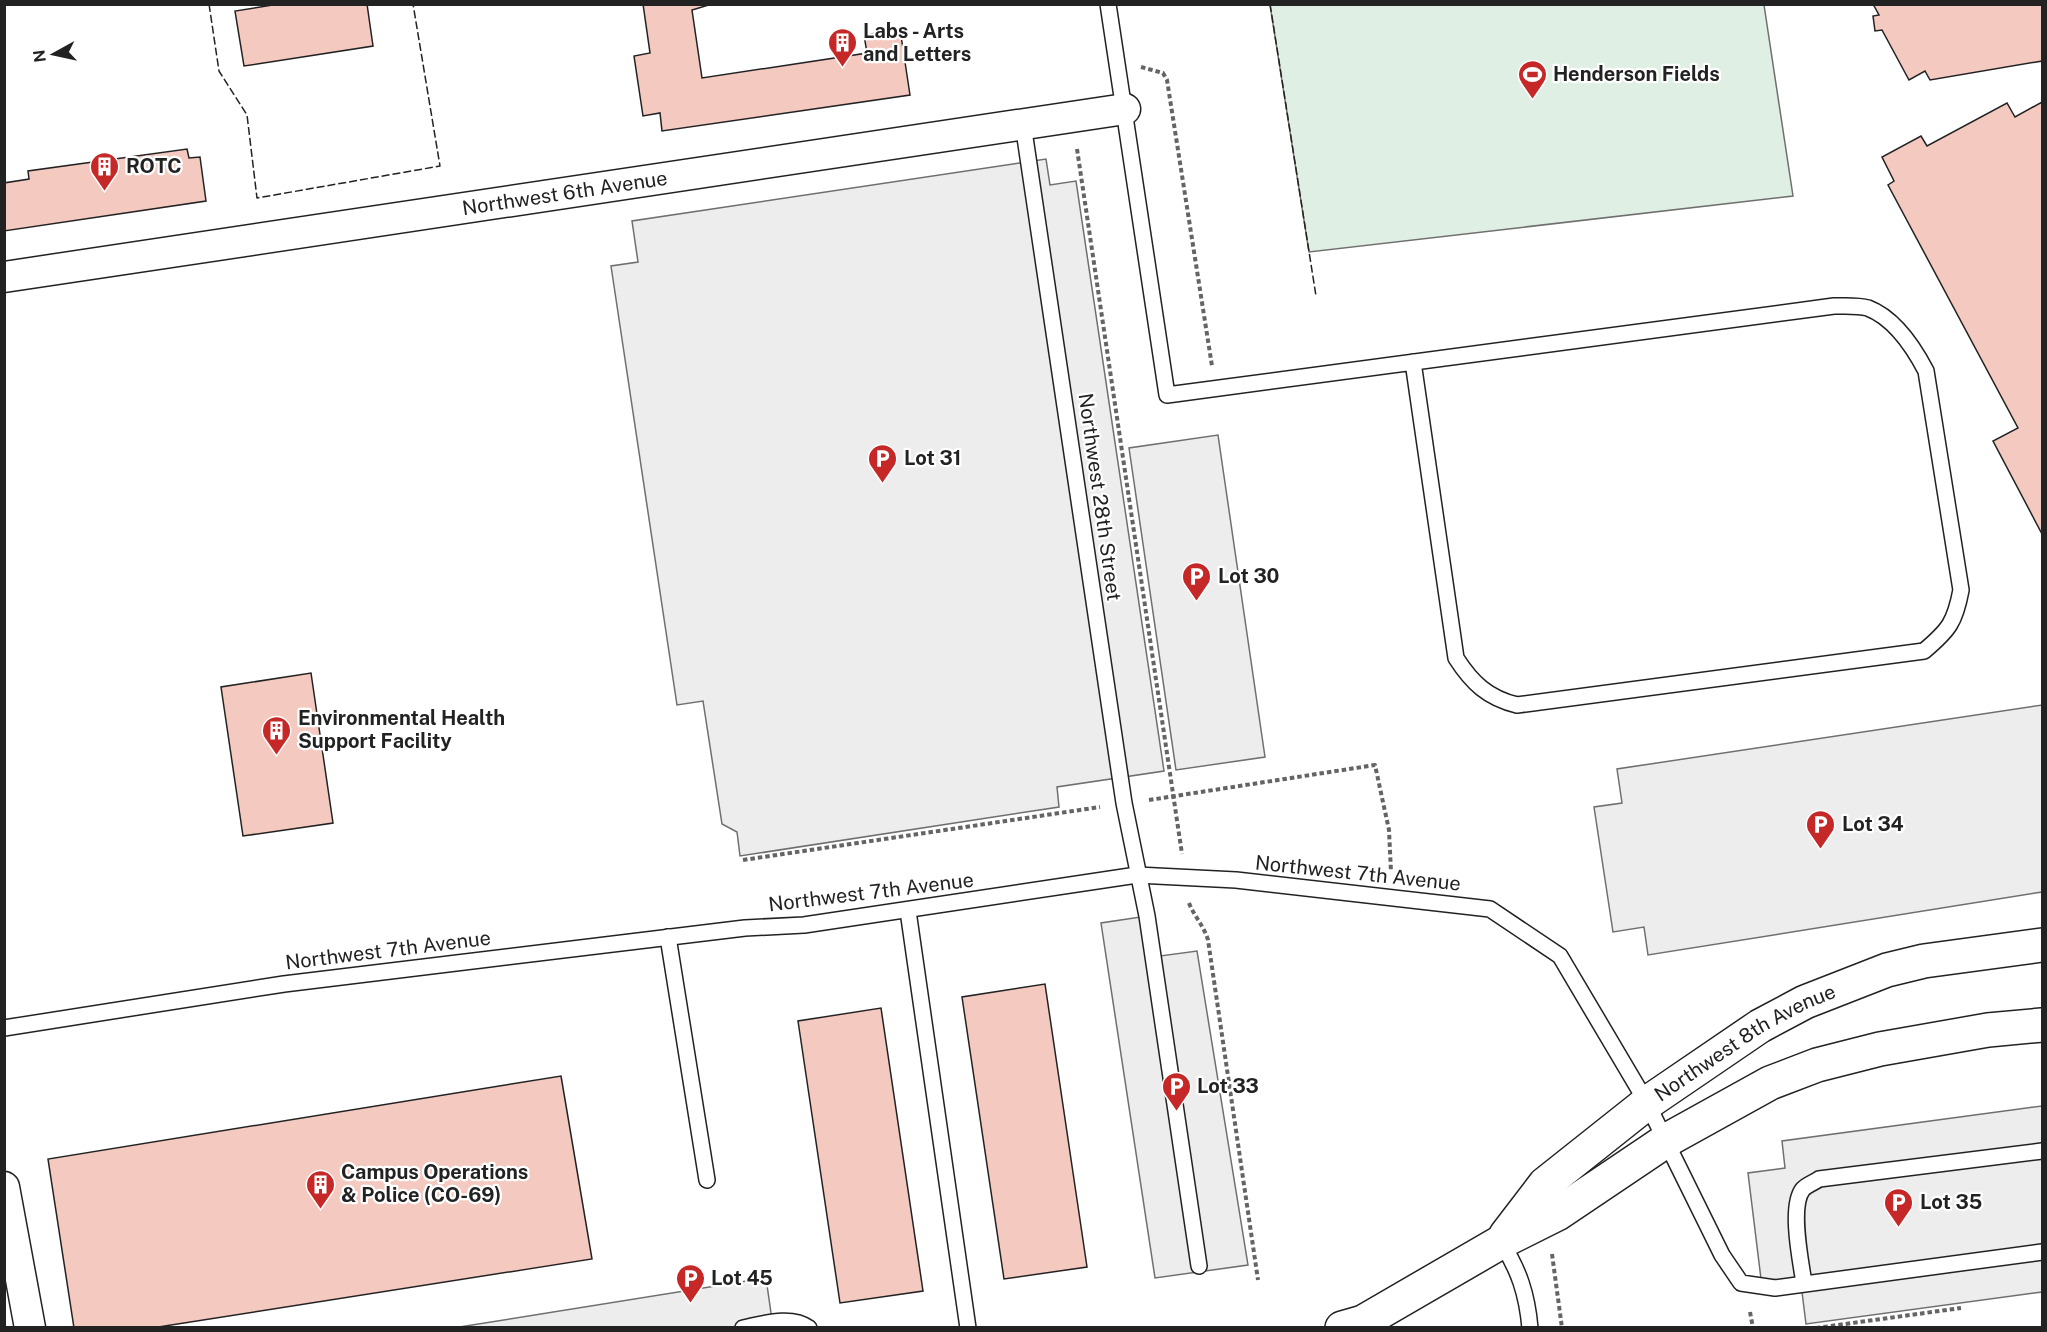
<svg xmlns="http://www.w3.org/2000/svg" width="2047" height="1332" font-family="'Public Sans',sans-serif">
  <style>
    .green { fill: #e0efe3; stroke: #6f6f6f; stroke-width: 1.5 }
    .parking { fill: #ededed; stroke: #6f6f6f; stroke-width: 1.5 }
    .building { fill: #f3c9c0; stroke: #222; stroke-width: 1.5 }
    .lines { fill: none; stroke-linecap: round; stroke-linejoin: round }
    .service-casing { stroke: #222; stroke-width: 18 }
    .minor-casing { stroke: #222; stroke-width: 33 }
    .tertiary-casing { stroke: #222; stroke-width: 36 }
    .path { stroke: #646464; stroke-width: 4; stroke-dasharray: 4.5 3; stroke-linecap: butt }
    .service { stroke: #fff; stroke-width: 15 }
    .minor { stroke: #fff; stroke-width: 30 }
    .tertiary { stroke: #fff; stroke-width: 33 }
    .fence { stroke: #222; stroke-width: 1.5; stroke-dasharray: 8 3; stroke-linecap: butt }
    .labels { text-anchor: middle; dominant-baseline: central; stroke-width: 4.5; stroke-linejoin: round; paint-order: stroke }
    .poi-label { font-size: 20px; font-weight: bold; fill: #222; stroke: #fff; text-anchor: start }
    .street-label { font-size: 20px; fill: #222; stroke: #fff }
  </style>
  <rect width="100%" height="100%" fill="#fff"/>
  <!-- green -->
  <polygon class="green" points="1270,5 1764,5 1793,196 1309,252"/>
  <!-- parking -->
  <g class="parking">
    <polygon points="1046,159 1050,185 1076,181 1164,771 1057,787 1059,807 740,856 737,832 722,824 703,701 677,705 611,266 638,262 632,221"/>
    <polygon points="1218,435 1265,757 1176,770 1129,448"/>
    <polygon points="2042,705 2042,892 1648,955 1644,927 1613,932 1594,807 1622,803 1617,769"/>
    <polygon points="1147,916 1153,957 1197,951 1248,1265 1155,1278 1101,923"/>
    <polygon points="2042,1106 2042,1292 1806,1324 1801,1284 1762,1287 1748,1173 1785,1168 1782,1141"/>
    <polygon points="766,1278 773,1327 453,1328"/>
  </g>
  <!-- building -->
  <g class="building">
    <polygon points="279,4 367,4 373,46 244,66 235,11"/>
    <polygon points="643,4 712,4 692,10 702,78 867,53 864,35 900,29 910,95 662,131 660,113 643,116 634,56 650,53"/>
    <polygon points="1873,4 2042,4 2042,61 1930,80 1925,71 1909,80 1882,30 1875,31 1873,16 1879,15"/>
    <polygon points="2042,102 2042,534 1993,441 2018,428 1888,185 1894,181 1882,157 1921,136 1927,146 2007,103 2015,117"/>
    <polygon points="187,149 189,158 200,157 206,201 4,231 4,183 29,179 28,171"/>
    <polygon points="311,673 333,823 243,836 221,687"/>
    <polygon points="1045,984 1087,1267 1004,1279 962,997"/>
    <polygon points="881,1008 923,1291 840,1303 798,1021"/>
    <polygon points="561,1076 592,1259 152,1328 74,1328 48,1159"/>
  </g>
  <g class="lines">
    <defs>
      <g id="service">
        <path d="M 1108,4 L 1167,395 L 1834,306 C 1844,306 1858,305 1868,308 C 1894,318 1914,348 1926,371 L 1961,590 C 1955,622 1949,630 1924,651 L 1517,705 C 1488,698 1472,683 1456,658 L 1413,362"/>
        <polyline points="1023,124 1124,803 1147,916 1199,1266"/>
        <polyline points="908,911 968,1328"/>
        <polyline points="668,937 707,1180"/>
        <polyline points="4,1028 284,984 745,928 804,925 1137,875 1236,880 1490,909 1560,956 1647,1103 1722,1255 1741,1283 1775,1288 2042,1252"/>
        <path d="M 1501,1242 C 1519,1270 1527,1294 1530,1328"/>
        <path d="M 1804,1283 C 1801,1263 1789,1206 1803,1189 C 1807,1185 1815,1182 1819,1179 L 2042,1151"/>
        <path d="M 743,1328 C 763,1324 791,1315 809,1328"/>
      </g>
      <g id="minor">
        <path id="s1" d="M 4,277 L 1125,109"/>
        <polyline points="4,1187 30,1328"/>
      </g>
      <g id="tertiary">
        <path id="s2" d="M 1506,1235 L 1545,1184 L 1647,1103 L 1760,1026 L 1805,1002 L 1887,970 L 1924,961 L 2042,945"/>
        <polyline points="1342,1328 1363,1322 1501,1242 1557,1214 1667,1140 1770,1083 1817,1065 1880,1049 1988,1030 2042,1025"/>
      </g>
    </defs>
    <!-- service casing -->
    <use href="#service" class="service-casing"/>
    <!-- minor casing -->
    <use href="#minor" class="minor-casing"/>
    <!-- tertiary casing -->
    <use href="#tertiary" class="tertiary-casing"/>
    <!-- path -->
    <g class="path">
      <polyline points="1141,67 1163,73 1167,80 1212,366"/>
      <polyline points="1077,149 1182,854"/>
      <polyline points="1149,800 1375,765 1389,830 1391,872"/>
      <polyline points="743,860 1100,807"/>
      <path d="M 1189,903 C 1194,916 1204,926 1208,940 L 1258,1280"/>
      <polyline points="1552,1254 1562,1328"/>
      <polyline points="1750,1312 1753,1328"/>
      <polyline points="1816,1328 1961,1308"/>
    </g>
    <!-- service -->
    <use href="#service" class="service"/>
    <!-- minor -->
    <use href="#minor" class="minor"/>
    <!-- tertiary -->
    <use href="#tertiary" class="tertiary"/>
    <!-- fence -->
    <g class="fence">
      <polyline points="209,4 219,71 247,115 257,198 440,166 413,4"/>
      <polyline points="1270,4 1316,296"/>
    </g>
  </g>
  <!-- icons -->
  <defs>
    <symbol id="building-pin" viewBox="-11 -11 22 30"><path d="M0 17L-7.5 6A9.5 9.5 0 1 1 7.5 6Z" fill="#c62828" stroke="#fff"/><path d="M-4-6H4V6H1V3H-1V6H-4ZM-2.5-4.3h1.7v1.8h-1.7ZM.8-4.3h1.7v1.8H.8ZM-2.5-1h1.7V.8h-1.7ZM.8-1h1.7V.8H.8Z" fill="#fff"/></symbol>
    <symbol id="stadium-pin" viewBox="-11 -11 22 30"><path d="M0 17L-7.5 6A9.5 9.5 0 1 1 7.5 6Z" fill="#c62828" stroke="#fff"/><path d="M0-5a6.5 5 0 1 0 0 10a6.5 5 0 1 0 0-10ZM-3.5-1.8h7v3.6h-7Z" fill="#fff"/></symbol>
    <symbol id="parking-pin" viewBox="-11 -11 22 30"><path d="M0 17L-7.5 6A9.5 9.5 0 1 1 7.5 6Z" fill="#c62828" stroke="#fff"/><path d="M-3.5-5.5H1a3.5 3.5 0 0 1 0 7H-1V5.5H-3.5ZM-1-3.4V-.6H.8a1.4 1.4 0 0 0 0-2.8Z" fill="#fff"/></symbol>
  </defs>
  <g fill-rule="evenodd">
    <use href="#building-pin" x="826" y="26" width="33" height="45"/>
    <use href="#stadium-pin" x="1516" y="58" width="33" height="45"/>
    <use href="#building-pin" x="88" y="150" width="33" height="45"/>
    <use href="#parking-pin" x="866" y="442" width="33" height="45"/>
    <use href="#parking-pin" x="1180" y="560" width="33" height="45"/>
    <use href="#building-pin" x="260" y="714" width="33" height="45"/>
    <use href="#parking-pin" x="1804" y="808" width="33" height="45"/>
    <use href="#parking-pin" x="1160" y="1070" width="33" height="45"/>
    <use href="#building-pin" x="304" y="1168" width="33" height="45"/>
    <use href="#parking-pin" x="1882" y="1186" width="33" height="45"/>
    <use href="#parking-pin" x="674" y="1262" width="33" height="45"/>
  </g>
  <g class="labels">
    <!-- poi labels -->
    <g class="poi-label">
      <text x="863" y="31">Labs - Arts<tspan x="863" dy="23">and Letters</tspan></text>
      <text x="1553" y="74">Henderson Fields</text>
      <text x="126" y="166">ROTC</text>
      <text x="904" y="458">Lot 31</text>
      <text x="1218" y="576">Lot 30</text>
      <text x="298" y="718">Environmental Health<tspan x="298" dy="23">Support Facility</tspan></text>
      <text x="1842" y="824">Lot 34</text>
      <text x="1197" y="1086">Lot 33</text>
      <text x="341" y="1172">Campus Operations<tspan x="341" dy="23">&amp; Police (CO-69)</tspan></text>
      <text x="1920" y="1202">Lot 35</text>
      <text x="711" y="1278">Lot 45</text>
    </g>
    <!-- street labels -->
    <g class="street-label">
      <text stroke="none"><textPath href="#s1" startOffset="567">Northwest 6th Avenue</textPath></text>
      <text transform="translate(1100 497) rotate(82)">Northwest 28th Street</text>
      <text transform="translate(1358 873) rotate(6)">Northwest 7th Avenue</text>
      <text transform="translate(871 892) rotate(-7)">Northwest 7th Avenue</text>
      <text transform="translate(388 950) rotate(-7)">Northwest 7th Avenue</text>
      <text stroke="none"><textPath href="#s2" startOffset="310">Northwest 8th Avenue</textPath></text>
    </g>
  </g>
  <!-- border -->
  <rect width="2047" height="1332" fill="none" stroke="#222222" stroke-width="12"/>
  <!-- north arrow -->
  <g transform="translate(54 54) rotate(262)" stroke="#ffffff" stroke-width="4.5" paint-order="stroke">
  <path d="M0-4.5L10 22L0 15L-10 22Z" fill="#222222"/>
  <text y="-9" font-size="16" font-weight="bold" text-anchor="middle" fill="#222222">N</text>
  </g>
</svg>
